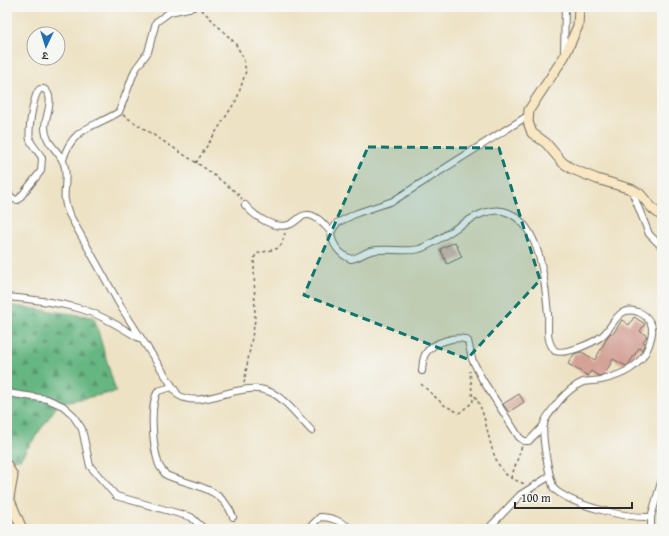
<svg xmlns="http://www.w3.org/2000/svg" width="669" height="536" font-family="'Gentium Book Plus','Noto Serif Devanagari',serif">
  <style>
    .forest { fill: url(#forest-firs); stroke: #487056 }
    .building { fill: #d4a297 }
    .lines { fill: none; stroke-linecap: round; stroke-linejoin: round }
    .street-casing { stroke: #6f6b61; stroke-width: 8 }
    .secondary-casing { stroke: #6f6b61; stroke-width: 11 }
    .path { stroke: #6f6b61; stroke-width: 1.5; stroke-dasharray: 3 3; stroke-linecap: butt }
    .street { stroke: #fff; stroke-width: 6 }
    .secondary { stroke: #f9e7c3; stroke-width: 9 }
    .marked { fill: #0f766e; fill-opacity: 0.2; stroke: #0f766e; stroke-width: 3; stroke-dasharray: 8 5; stroke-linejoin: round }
  </style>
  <defs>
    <pattern id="forest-firs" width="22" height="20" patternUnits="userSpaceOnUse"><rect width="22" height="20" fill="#66b682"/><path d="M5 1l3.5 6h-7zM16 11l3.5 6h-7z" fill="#54946b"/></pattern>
  </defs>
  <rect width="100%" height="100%" fill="#f6f6f2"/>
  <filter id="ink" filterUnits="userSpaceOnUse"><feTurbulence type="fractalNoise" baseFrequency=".025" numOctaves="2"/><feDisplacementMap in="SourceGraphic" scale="8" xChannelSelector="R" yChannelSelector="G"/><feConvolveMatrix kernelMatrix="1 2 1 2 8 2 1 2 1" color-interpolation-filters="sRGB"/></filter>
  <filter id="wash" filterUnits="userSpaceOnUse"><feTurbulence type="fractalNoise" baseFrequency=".012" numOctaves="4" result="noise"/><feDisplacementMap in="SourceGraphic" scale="16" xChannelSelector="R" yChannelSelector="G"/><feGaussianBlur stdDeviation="0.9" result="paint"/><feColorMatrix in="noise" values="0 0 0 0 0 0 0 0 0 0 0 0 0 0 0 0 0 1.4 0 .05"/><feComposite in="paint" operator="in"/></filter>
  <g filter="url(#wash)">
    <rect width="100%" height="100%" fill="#ede2c4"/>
    <!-- forest -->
    <polygon class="forest" points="7,305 94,317 116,392 59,403 20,459 7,460"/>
    <g id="blocks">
      <!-- building -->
      <g class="building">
        <polygon points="455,242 462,257 447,264 440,249"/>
        <polygon points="634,317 645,324 640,331 647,336 643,342 645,343 642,350 639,348 628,365 626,366 613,359 605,374 599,376 591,371 588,376 568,364 574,354 582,352 595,360 608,336 611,333 613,334 622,320 629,325"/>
        <polygon points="519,394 524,402 509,412 503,404"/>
      </g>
    </g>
  </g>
  <g filter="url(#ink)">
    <use href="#blocks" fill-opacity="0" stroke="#6f6b61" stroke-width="1"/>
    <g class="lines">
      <defs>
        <g id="street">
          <polyline points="564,53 565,7"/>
          <path d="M 529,115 L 393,201 L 357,213 L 337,223 L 331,232 C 332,244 339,254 351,259 C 359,258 363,253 371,251 C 386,247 404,253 419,249 C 446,241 481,200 509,213 C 541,227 545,283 548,314 C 549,327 545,340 555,351 C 566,355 593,343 602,336 C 615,325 617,305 638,312 C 645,314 648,318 651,324 C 654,331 651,338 649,345 C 641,367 623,375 601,380 C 595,381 588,381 583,382 C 573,386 566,393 559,401 C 554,408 547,415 544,423 C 541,436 549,476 554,489 C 574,506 625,518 651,517"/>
          <path d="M 63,160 C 72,127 93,128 119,112 L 135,70 L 148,52 L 156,22 L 170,12 L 193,7"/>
          <polyline points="631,189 649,234 662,247"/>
          <path d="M 7,191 L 13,199 L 18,200 L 41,171 L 42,158 C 39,152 33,147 30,140 C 28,132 33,94 40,89 L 44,89 C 56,97 45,116 45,127 C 45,146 63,152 65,168 C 68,186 60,194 69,214 L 121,307 L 178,395 C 203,411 239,379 270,392 C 284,397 301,420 312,431"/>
          <path d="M 245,205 C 254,216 275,231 291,224 C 298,221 300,214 309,215 C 318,216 325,226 331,232"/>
          <path d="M 7,297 C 31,299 55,302 78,308 C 100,314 120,327 139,338"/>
          <path d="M 422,371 C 423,365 422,358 426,353 C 432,343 458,334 468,341 L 472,359 L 482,379 L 519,437 L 524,441 L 529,441 L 544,425"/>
          <path d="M 172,387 L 158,391 C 149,405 153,446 158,462 C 159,467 163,471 166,475 C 192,486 222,486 233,517"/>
          <polyline points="7,393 47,399 63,406 72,414 82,429 90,466 116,496 191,517 204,529"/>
          <path d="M 308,529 L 320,517 C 333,517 341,522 352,529"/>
          <polyline points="488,529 520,495 550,476"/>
          <polyline points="651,529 651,517 662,479"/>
        </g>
        <g id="secondary">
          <polyline points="579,7 578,26 564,57 529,110 528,122 532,133 546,143 562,162 572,169 597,179 631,189 640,194 653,209 662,216"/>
          <polyline points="7,465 13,476 9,498 22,529"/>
        </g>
      </defs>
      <!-- street casing -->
      <use href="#street" class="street-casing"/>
      <!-- secondary casing -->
      <use href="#secondary" class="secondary-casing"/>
      <!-- path -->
      <g class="path">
        <polyline points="123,115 206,169 237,193 242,199"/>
        <polyline points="196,163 237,99 246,71 243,57 235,43 199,7"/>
        <polyline points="244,383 255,320 254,259 256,254 279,248 282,243 285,233"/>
        <polyline points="421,384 444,405 459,413 473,402 470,371"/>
        <path d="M 475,396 C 489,418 487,451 503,471 C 508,478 517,481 525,484"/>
        <polyline points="511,478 522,446"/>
      </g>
      <!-- street -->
      <use href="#street" class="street"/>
      <!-- secondary -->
      <use href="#secondary" class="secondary"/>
    </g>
  </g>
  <!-- marked area -->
  <path class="marked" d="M 368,147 L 499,148 L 540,280 L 467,359 L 304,295 Z"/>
  <!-- margin -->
  <rect width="669" height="536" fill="none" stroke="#f6f6f2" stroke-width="24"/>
  <!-- north arrow -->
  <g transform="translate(46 46) rotate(184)"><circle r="19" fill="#f6f6f2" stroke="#a5a5a2"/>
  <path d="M0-3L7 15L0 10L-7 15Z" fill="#1f6fb2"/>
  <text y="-6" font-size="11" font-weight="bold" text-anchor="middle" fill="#2b2b2b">उ</text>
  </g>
  <!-- scale -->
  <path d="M515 502v6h117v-6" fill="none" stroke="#2b2b2b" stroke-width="2"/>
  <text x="521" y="502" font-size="12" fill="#2b2b2b" stroke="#f6f6f2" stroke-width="3" paint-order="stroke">100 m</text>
</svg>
